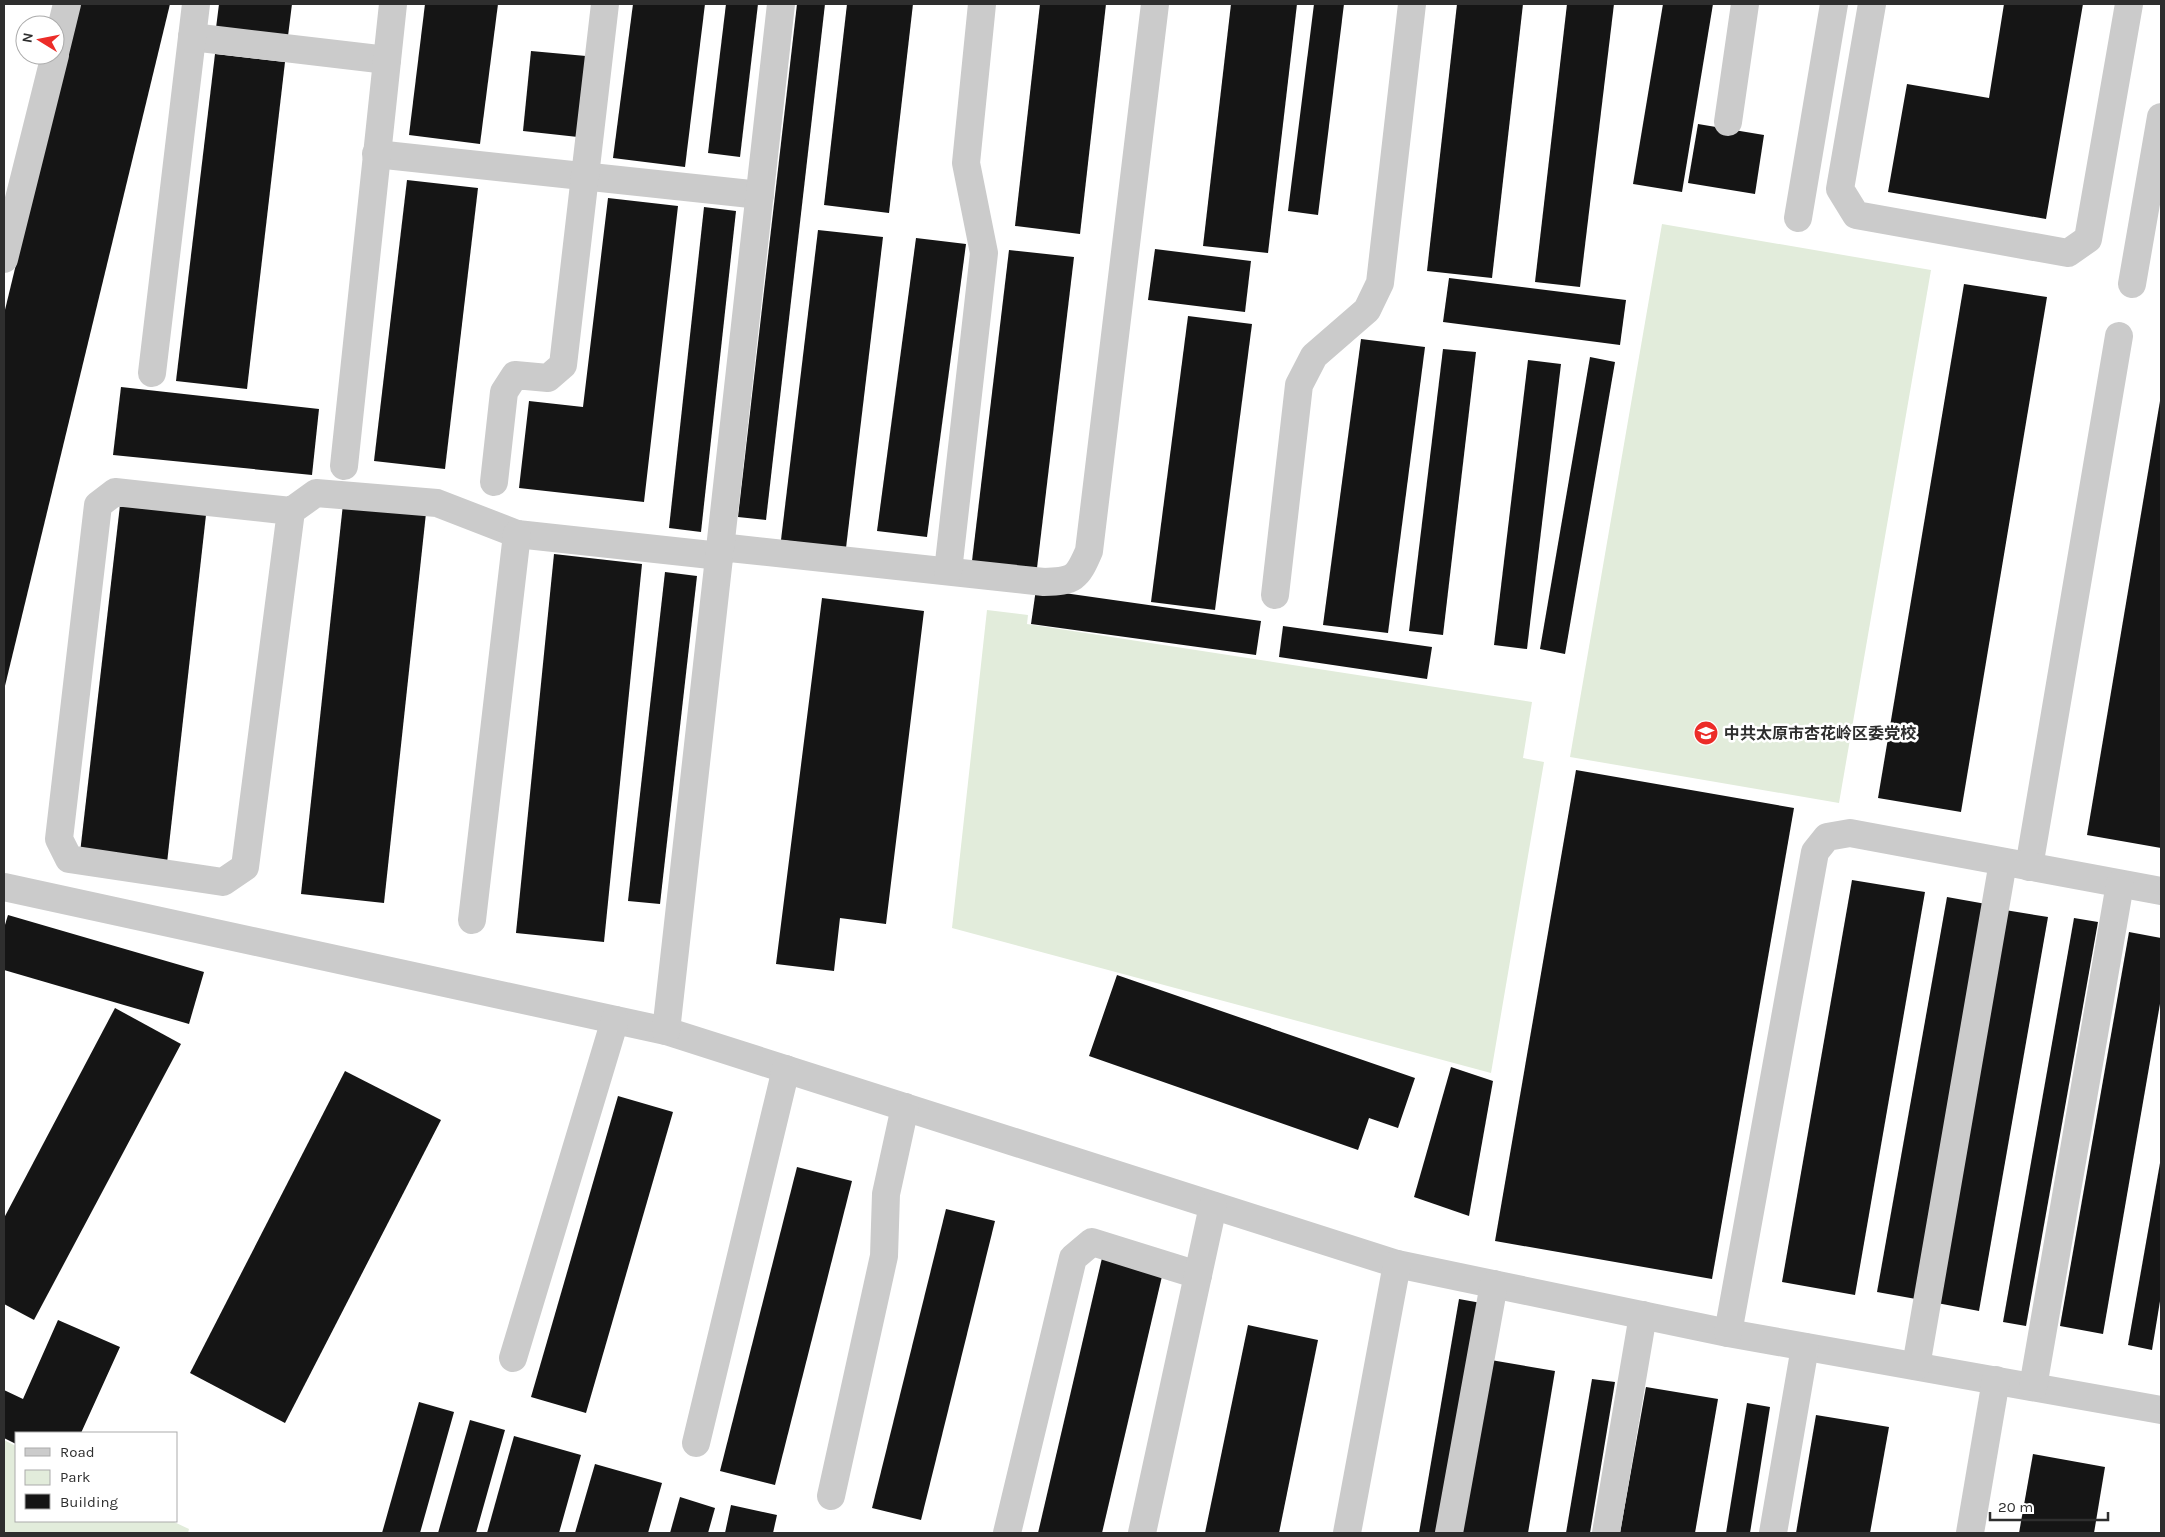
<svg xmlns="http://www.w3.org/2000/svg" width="2165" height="1537" font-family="Karla,'Noto Sans SC',sans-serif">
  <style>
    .green { fill: #e2ecdb }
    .building { fill: #151515 }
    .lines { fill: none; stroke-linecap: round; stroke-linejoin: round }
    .minor { stroke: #cbcbcb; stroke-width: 28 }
    .labels { text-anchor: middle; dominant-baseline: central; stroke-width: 5; stroke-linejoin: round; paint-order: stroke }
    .poi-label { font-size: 16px; font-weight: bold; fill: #2e2e2e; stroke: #fff; text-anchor: start }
  </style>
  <rect width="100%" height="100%" fill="#fff"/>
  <!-- green -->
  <g class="green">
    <polygon points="1662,224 1931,270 1839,803 1570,757"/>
    <polygon points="987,610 1028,615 1027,624 1532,702 1523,758 1544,762 1491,1073 952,928"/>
    <polygon points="4,1440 16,1446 16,1521 172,1521 189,1529 188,1533 4,1533"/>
  </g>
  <!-- building -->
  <g class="building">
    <polygon points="79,4 170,4 4,690 4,314"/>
    <polygon points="219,4 292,4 288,36 216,28"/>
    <polygon points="425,4 498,4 480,144 409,135"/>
    <polygon points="633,4 705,4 685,167 613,158"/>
    <polygon points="726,4 758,4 740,157 708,153"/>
    <polygon points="797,4 825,4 766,520 738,517"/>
    <polygon points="847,4 913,4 889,213 824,205"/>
    <polygon points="1040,4 1106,4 1080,234 1015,226"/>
    <polygon points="1231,4 1297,4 1268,253 1203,246"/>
    <polygon points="1314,4 1344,4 1318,215 1288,211"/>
    <polygon points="1457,4 1523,4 1492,278 1427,271"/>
    <polygon points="1567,4 1614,4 1580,287 1535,282"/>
    <polygon points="1663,4 1713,4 1682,192 1633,184"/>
    <polygon points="2004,4 2083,4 2046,219 1888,192 1907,84 1989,98"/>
    <polygon points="531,51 586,56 578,137 523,131"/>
    <polygon points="215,54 285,62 247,389 176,381"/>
    <polygon points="1698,124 1764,135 1755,194 1688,183"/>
    <polygon points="407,180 478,188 445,469 374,461"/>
    <polygon points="608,198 678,206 644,502 519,488 529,401 583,407"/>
    <polygon points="704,207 736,211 701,532 669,528"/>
    <polygon points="818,230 883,237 846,548 781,540"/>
    <polygon points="916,238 966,244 927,537 877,531"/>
    <polygon points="1155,249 1251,261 1245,312 1148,300"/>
    <polygon points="1009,250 1074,257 1037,568 972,561"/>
    <polygon points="1449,278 1626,300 1620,345 1443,322"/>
    <polygon points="1964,284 2047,297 1961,812 1878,798"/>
    <polygon points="1188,316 1252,324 1215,610 1151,602"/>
    <polygon points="1361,339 1425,347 1388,633 1323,625"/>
    <polygon points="1443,349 1476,352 1443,635 1409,631"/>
    <polygon points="1590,357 1615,362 1565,654 1540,649"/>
    <polygon points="1528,360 1561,364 1527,649 1494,645"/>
    <polygon points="121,387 319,409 312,475 113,455"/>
    <polygon points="2160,401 2161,401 2161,848 2087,835"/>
    <polygon points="343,504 426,513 384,903 301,894"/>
    <polygon points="120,505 206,515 167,863 80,853"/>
    <polygon points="554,554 642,564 604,942 516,933"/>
    <polygon points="665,572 697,576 660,904 628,901"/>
    <polygon points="1036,589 1261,621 1256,655 1031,624"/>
    <polygon points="822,598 924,611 886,924 840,918 834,971 776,964"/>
    <polygon points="1283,626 1432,647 1427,679 1279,657"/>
    <polygon points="1576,770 1794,808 1712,1279 1495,1241"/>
    <polygon points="1852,880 1925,892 1855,1295 1782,1282"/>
    <polygon points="1947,897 1986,904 1916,1299 1877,1292"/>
    <polygon points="2005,910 2048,917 1979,1311 1937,1303"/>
    <polygon points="8,915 204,972 189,1024 4,970 4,928"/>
    <polygon points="2074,918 2098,922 2026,1326 2003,1322"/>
    <polygon points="2129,932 2161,938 2161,998 2103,1334 2060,1326"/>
    <polygon points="1117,975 1415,1078 1398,1128 1369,1118 1358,1150 1089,1056"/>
    <polygon points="115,1008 181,1044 34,1320 4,1304 4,1218"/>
    <polygon points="1451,1067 1493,1081 1469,1216 1414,1197"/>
    <polygon points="345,1071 441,1120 285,1423 190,1373"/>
    <polygon points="618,1096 673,1112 586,1413 531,1397"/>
    <polygon points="2160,1163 2161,1295 2152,1350 2128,1345"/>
    <polygon points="797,1167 852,1181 775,1485 720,1471"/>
    <polygon points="946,1209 995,1221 921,1520 872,1508"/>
    <polygon points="1102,1258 1163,1272 1102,1533 1038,1533"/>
    <polygon points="1459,1299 1481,1303 1441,1533 1419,1533"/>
    <polygon points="58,1320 120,1347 81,1433 16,1433 16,1444 4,1438 4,1390 23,1399"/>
    <polygon points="1248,1325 1318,1340 1279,1533 1205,1533"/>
    <polygon points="1485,1359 1555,1371 1528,1533 1456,1533"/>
    <polygon points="1592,1379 1615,1382 1590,1533 1566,1533"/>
    <polygon points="1646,1387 1718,1399 1695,1533 1620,1533"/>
    <polygon points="419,1402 454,1412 420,1533 382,1533"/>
    <polygon points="1747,1403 1770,1407 1750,1533 1726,1533"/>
    <polygon points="1816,1415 1889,1427 1870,1533 1796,1533"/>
    <polygon points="470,1420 505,1430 476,1533 438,1533"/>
    <polygon points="514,1436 581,1455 559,1533 487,1533"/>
    <polygon points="2033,1454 2105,1467 2094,1533 2019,1533"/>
    <polygon points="595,1464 662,1483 648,1533 575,1533"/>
    <polygon points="680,1497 715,1508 708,1533 670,1533"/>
    <polygon points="731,1505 777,1515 773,1533 725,1533"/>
  </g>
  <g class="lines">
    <!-- minor -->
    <g class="minor">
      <polyline points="1872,4 1840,189 1856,215 2068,253 2088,239 2129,4"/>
      <polyline points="192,37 387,60"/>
      <polyline points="55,53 67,4"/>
      <polyline points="1728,122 1745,4"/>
      <polyline points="376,154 760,195"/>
      <polyline points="1798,218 1834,4"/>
      <polyline points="4,259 55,55"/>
      <polyline points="2132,284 2161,117"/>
      <polyline points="152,373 196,4"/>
      <polyline points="344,466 393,4"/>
      <polyline points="494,482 504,392 515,375 548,378 563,365 605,4"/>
      <polyline points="291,511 245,867 223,882 69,859 59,839 98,505 115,492 291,511 316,493 437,503 517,534 720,556"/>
      <path d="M 720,547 L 1044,582 C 1074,581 1077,579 1089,551 L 1155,4"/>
      <polyline points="948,571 984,253 966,163 982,4"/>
      <polyline points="1275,595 1299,385 1314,356 1367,310 1380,283 1412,4"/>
      <polyline points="2029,867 2119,336"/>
      <polyline points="4,887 666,1031 1397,1264 1728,1333 2161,1410"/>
      <polyline points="472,920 517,534"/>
      <polyline points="666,1031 781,4"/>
      <polyline points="1728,1333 1815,852 1827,837 1850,833 2161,891"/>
      <polyline points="513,1358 615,1020"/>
      <polyline points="1916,1366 2003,862"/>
      <polyline points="2033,1387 2120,884"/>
      <polyline points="696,1443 786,1069"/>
      <polyline points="831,1496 884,1256 886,1194 905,1107"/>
      <polyline points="1007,1533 1073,1258 1092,1242 1198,1275"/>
      <polyline points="1142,1533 1213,1206"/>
      <polyline points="1347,1533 1397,1264"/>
      <polyline points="1449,1533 1494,1284"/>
      <polyline points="1606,1533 1643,1315"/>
      <polyline points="1773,1533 1805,1347"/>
      <polyline points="1970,1533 1996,1380"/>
    </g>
  </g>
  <!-- icons -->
  <defs>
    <symbol id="school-disc" viewBox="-11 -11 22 22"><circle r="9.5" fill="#ec2c28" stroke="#fff"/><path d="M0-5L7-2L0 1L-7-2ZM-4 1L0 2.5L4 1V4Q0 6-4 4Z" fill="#fff"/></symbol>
  </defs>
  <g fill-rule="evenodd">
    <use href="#school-disc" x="1692" y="719" width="28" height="28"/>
  </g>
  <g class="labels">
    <!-- poi labels -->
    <g class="poi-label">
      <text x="1724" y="733">中共太原市杏花岭区委党校</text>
    </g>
  </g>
  <!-- border -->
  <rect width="2165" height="1537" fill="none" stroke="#2e2e2e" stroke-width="10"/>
  <!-- legend -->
  <rect x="15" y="1432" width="162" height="90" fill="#ffffff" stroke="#ababab"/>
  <rect x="25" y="1448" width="25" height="8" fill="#cbcbcb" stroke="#ababab"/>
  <text x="60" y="1457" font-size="15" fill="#2e2e2e">Road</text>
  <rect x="25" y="1470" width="25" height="15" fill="#e2ecdb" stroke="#ababab"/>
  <text x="60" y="1482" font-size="15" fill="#2e2e2e">Park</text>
  <rect x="25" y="1494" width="25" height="15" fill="#151515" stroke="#ababab"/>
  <text x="60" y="1507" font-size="15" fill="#2e2e2e">Building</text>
  <!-- north arrow -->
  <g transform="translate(40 40) rotate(280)"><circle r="24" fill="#ffffff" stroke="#ababab"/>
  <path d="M0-4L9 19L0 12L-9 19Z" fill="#ec2c28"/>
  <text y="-8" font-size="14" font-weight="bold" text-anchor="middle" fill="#2e2e2e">N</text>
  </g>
  <!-- scale -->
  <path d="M1990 1512v8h118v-8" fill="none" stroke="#2e2e2e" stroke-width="2.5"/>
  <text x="1998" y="1512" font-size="15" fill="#2e2e2e" stroke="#ffffff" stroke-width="4" paint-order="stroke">20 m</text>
</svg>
